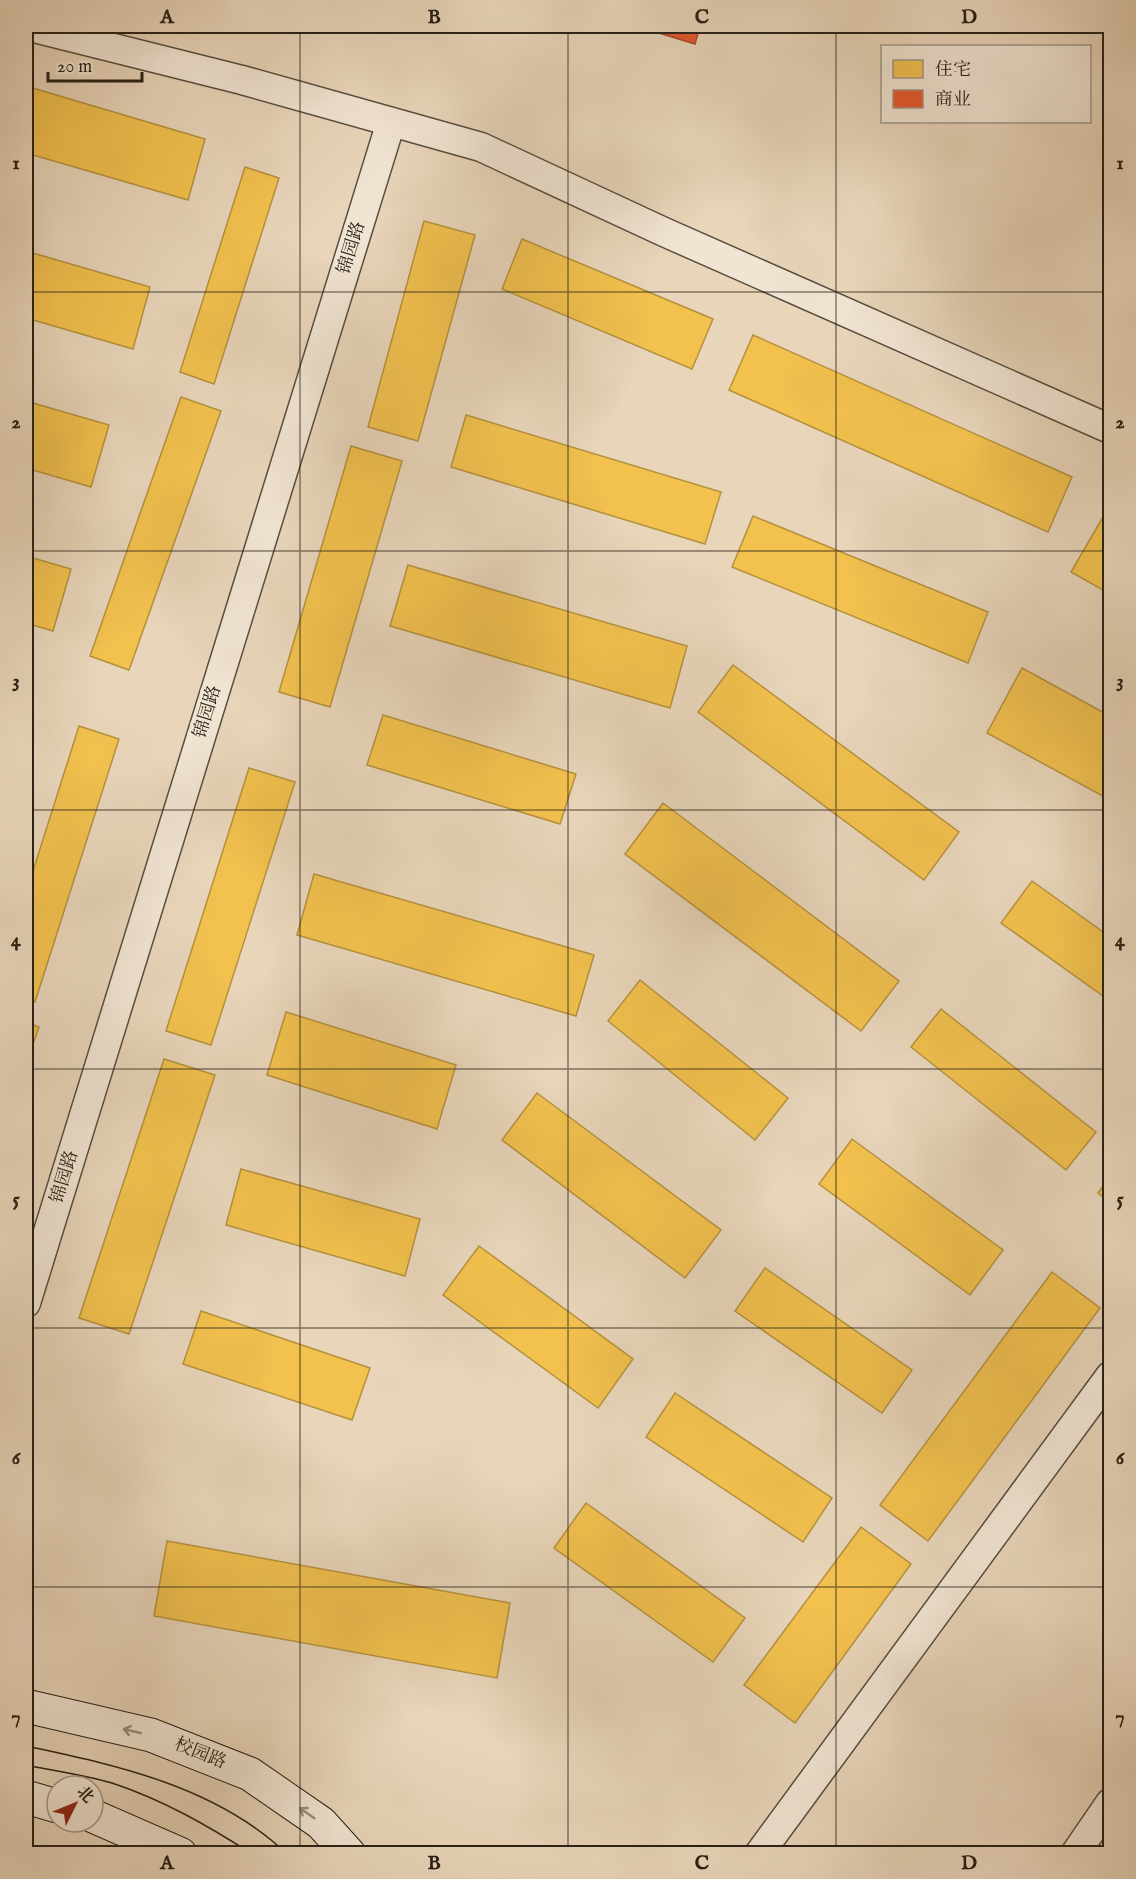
<svg xmlns="http://www.w3.org/2000/svg" width="1136" height="1879" font-family="'IM FELL English','Noto Serif SC',serif">
  <style>
    .homes { fill: #f2c14e; stroke: #b5913d; stroke-width: 1.5 }
    .shops { fill: #e4572e; stroke: #ac4627; stroke-width: 1.5 }
    .lines { fill: none; stroke-linecap: round; stroke-linejoin: round }
    .street-casing { stroke: #584d3f; stroke-width: 31 }
    .secondary-casing { stroke: #282016; stroke-width: 35 }
    .street { stroke: #f0e4d2; stroke-width: 28 }
    .secondary { stroke: #f0e4d2; stroke-width: 33 }
    .tram { stroke: #282016; stroke-width: 1.5 }
    .oneway { stroke: #968c7d }
    .grid { fill: none; stroke: #282016; stroke-width: 1.5; stroke-opacity: 0.55 }
    .labels { text-anchor: middle; dominant-baseline: central; stroke-width: 6; stroke-linejoin: round; paint-order: stroke }
    .street-label { font-size: 18px; fill: #282016; stroke: #f0e4d2 }
    .neatline { fill: none; stroke: #282016; stroke-width: 2 }
    .grid-label { font-size: 20px; text-anchor: middle; font-weight: bold; fill: #282016 }
  </style>
  <rect width="100%" height="100%" fill="#e8d5ba"/>
  <filter id="stains"><feTurbulence type="fractalNoise" baseFrequency=".00333" numOctaves="4"/><feColorMatrix values="0 0 0 0 .2 0 0 0 0 .09 0 0 0 0 .02 0 0 0 .5 -.17"/></filter>
  <radialGradient id="worn" r=".72"><stop offset=".6" stop-color="#630" stop-opacity="0"/><stop offset="1" stop-color="#630" stop-opacity=".3"/></radialGradient>
  <!-- homes -->
  <g class="homes">
    <polygon points="26,86 205,139 188,200 26,153"/>
    <polygon points="245,167 279,178 214,384 180,372"/>
    <polygon points="424,221 475,235 418,441 368,427"/>
    <polygon points="522,239 713,319 692,369 502,289"/>
    <polygon points="26,251 150,287 133,349 26,318"/>
    <polygon points="753,335 1072,477 1048,532 729,390"/>
    <polygon points="181,397 221,411 129,670 90,656"/>
    <polygon points="26,401 109,425 91,487 26,468"/>
    <polygon points="466,415 721,492 705,544 451,467"/>
    <polygon points="351,446 402,461 330,707 279,692"/>
    <polygon points="1107,510 1110,512 1110,594 1071,572"/>
    <polygon points="753,516 988,612 968,663 732,567"/>
    <polygon points="26,556 71,569 53,631 26,623"/>
    <polygon points="408,565 687,646 670,708 390,626"/>
    <polygon points="733,665 959,832 924,880 698,712"/>
    <polygon points="1022,668 1110,716 1110,800 987,733"/>
    <polygon points="383,715 576,774 560,824 367,765"/>
    <polygon points="79,726 119,739 35,1002 26,999 26,893"/>
    <polygon points="249,768 295,782 211,1045 166,1031"/>
    <polygon points="663,803 899,981 861,1031 625,854"/>
    <polygon points="314,874 594,955 576,1016 297,935"/>
    <polygon points="1032,881 1110,937 1110,1001 1001,923"/>
    <polygon points="640,980 788,1098 755,1140 608,1021"/>
    <polygon points="941,1009 1096,1132 1066,1170 911,1047"/>
    <polygon points="286,1012 456,1065 437,1129 267,1075"/>
    <polygon points="26,1022 39,1027 26,1064"/>
    <polygon points="164,1059 215,1075 129,1334 79,1318"/>
    <polygon points="537,1093 721,1230 685,1278 502,1140"/>
    <polygon points="852,1139 1003,1250 970,1295 819,1184"/>
    <polygon points="241,1169 420,1219 405,1276 226,1225"/>
    <polygon points="1110,1177 1110,1203 1098,1193"/>
    <polygon points="479,1246 633,1359 598,1408 443,1295"/>
    <polygon points="765,1268 912,1370 882,1413 735,1311"/>
    <polygon points="1052,1272 1100,1308 928,1541 880,1505"/>
    <polygon points="201,1311 370,1368 352,1420 183,1364"/>
    <polygon points="675,1393 832,1498 803,1542 646,1437"/>
    <polygon points="586,1503 745,1618 713,1662 554,1548"/>
    <polygon points="861,1527 911,1564 795,1723 744,1685"/>
    <polygon points="167,1541 510,1603 497,1678 154,1616"/>
  </g>
  <!-- shops -->
  <polygon class="shops" points="636,26 700,26 695,44"/>
  <g class="lines">
    <defs>
      <g id="street">
        <polyline points="26,26 242,80 481,147 664,232 1110,429"/>
        <polyline points="26,1303 391,122"/>
        <polyline points="759,1854 1110,1376"/>
        <polyline points="1075,1854 1110,1803"/>
      </g>
      <g id="secondary">
        <polyline points="26,1706 151,1735 250,1774 321,1823 349,1854"/>
        <polyline points="26,1797 57,1806"/>
        <polyline points="93,1816 180,1854"/>
      </g>
    </defs>
    <!-- street casing -->
    <use href="#street" class="street-casing"/>
    <!-- secondary casing -->
    <use href="#secondary" class="secondary-casing"/>
    <!-- street -->
    <use href="#street" class="street"/>
    <!-- secondary -->
    <use href="#secondary" class="secondary"/>
    <!-- tram -->
    <g class="tram">
      <path d="M 26,1746 C 117,1765 217,1787 287,1854"/>
      <path d="M 26,1765 C 54,1771 84,1775 112,1783 C 163,1800 207,1825 252,1854"/>
    </g>
  </g>
  <!-- one-way arrows -->
  <defs><path id="oneway-shaft" d="M-6 0H5M1.5-3L5.5 0L1.5 3" fill="none" stroke-width="1.6" stroke-linecap="round" stroke-linejoin="round" transform="scale(1.5)"/></defs>
  <g class="oneway">
    <use href="#oneway-shaft" transform="translate(132 1731) rotate(-167)"/>
    <use href="#oneway-shaft" transform="translate(307 1813) rotate(-145)"/>
  </g>
  <!-- grid -->
  <path class="grid" d="M 300,26 L 300,1854M 568,26 L 568,1854M 836,26 L 836,1854M 26,292 L 1110,292M 26,551 L 1110,551M 26,810 L 1110,810M 26,1069 L 1110,1069M 26,1328 L 1110,1328M 26,1587 L 1110,1587"/>
  <g class="labels">
    <!-- street labels -->
    <g class="street-label">
      <text transform="translate(352 248) rotate(-73)">锦园路</text>
      <text transform="translate(208 712) rotate(-73)">锦园路</text>
      <text transform="translate(65 1177) rotate(-73)">锦园路</text>
      <text transform="translate(200 1754) rotate(22)">校园路</text>
    </g>
  </g>
  <!-- margin -->
  <rect width="1136" height="1879" fill="none" stroke="#e8d5ba" stroke-width="66"/>
  <!-- legend -->
  <rect x="881" y="45" width="210" height="78" fill="#f0e4d2" stroke="#a09687" stroke-width="1.5"/>
  <rect x="893" y="60" width="30" height="18" fill="#f2c14e" stroke="#a09687" stroke-width="1.5"/>
  <text x="935" y="75" font-size="18" fill="#282016">住宅</text>
  <rect x="893" y="90" width="30" height="18" fill="#e4572e" stroke="#a09687" stroke-width="1.5"/>
  <text x="935" y="105" font-size="18" fill="#282016">商业</text>
  <!-- north arrow -->
  <g transform="translate(75 1804) rotate(47)"><circle r="28" fill="#f0e4d2" stroke="#a09687" stroke-width="1.5"/>
  <path d="M0-4.5L10 22L0 15L-10 22Z" fill="#8f2418"/>
  <text y="-9" font-size="16" font-weight="bold" text-anchor="middle" fill="#282016">北</text>
  </g>
  <!-- scale -->
  <path d="M48 72v9h94v-9" fill="none" stroke="#282016" stroke-width="3"/>
  <text x="57" y="72" font-size="18" fill="#282016" stroke="#f0e4d2" stroke-width="4.5" paint-order="stroke">20 m</text>
  <rect x="33" y="33" width="1070" height="1813" class="neatline"/>
  <g class="grid-label">
    <text x="167" y="23">A</text>
    <text x="434" y="23">B</text>
    <text x="702" y="23">C</text>
    <text x="969" y="23">D</text>
    <text x="16" y="169">1</text>
    <text x="1120" y="169">1</text>
    <text x="16" y="428">2</text>
    <text x="1120" y="428">2</text>
    <text x="16" y="687">3</text>
    <text x="1120" y="687">3</text>
    <text x="16" y="946">4</text>
    <text x="1120" y="946">4</text>
    <text x="16" y="1205">5</text>
    <text x="1120" y="1205">5</text>
    <text x="16" y="1464">6</text>
    <text x="1120" y="1464">6</text>
    <text x="16" y="1723">7</text>
    <text x="1120" y="1723">7</text>
    <text x="167" y="1869">A</text>
    <text x="434" y="1869">B</text>
    <text x="702" y="1869">C</text>
    <text x="969" y="1869">D</text>
  </g>
  <rect width="100%" height="100%" filter="url(#stains)"/>
  <rect width="100%" height="100%" fill="url(#worn)"/>
</svg>
